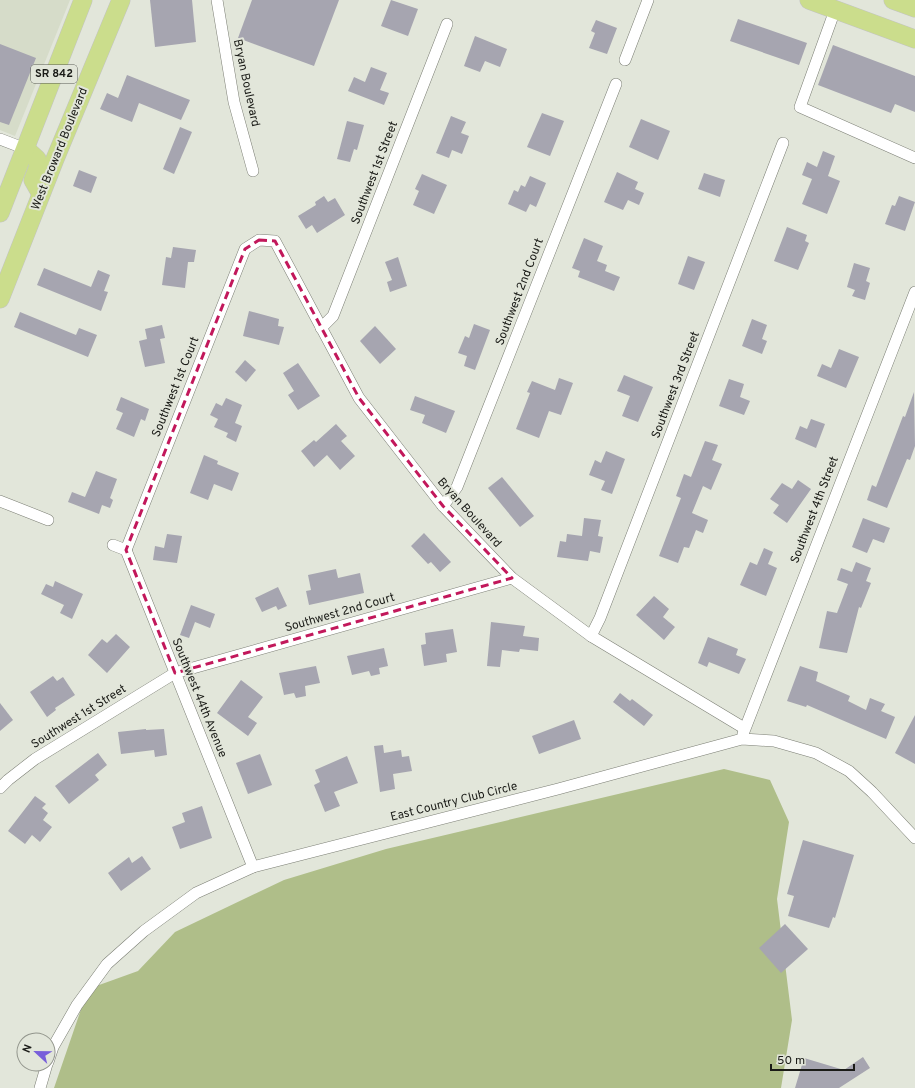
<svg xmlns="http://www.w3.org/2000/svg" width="915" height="1088" font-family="Overpass,sans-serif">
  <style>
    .built { fill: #d6dcc9 }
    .green { fill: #afbe89 }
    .building { fill: #a6a5b0 }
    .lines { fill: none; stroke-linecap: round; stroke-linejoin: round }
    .minor-casing { stroke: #7b7e74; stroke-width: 12 }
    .primary-casing { stroke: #c3c4c3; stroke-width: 19 }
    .minor { stroke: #fff; stroke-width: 11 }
    .primary { stroke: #cbdd8c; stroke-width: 18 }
    .marked { fill: none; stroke: #c2185b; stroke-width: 3; stroke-dasharray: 8 5; stroke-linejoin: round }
    .labels { text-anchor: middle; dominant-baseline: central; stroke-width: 4; stroke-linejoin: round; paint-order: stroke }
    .shield { fill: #e2e6da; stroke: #565852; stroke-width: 1 }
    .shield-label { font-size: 11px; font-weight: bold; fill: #1a1b17 }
    .street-label { font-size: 12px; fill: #1a1b17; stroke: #e2e6da }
  </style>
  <rect width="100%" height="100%" fill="#e2e6da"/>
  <!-- built -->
  <polygon class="built" points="0,0 70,0 15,136 0,130"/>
  <!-- green -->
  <polygon class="green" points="724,769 770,780 789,822 777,899 792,1020 781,1088 54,1088 88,989 138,971 175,932 284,880 386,849"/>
  <!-- building -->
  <g class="building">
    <polygon points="150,0 192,0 196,42 155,47"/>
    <polygon points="252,0 339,0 314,66 238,38"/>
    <polygon points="391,0 418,9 408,36 381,26"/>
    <polygon points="738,19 807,43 799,65 730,41"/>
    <polygon points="596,20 617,28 607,54 589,48 595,33 591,31"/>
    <polygon points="475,36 507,49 500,67 485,61 480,72 464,66"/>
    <polygon points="0,44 36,58 9,125 0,122"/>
    <polygon points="833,45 915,76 915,112 895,104 891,113 818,85"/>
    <polygon points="371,67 387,73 380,90 389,93 384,105 348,91 354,77 365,82"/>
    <polygon points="127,75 190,100 181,120 139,103 132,122 100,109 107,93 118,98"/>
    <polygon points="542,113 564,121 550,156 527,147"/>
    <polygon points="451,116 466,122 461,133 469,136 462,154 452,150 449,158 436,153"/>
    <polygon points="641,119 670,131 658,160 629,147"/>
    <polygon points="347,121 364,125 357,150 354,149 350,162 337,159"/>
    <polygon points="180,127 192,132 174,174 163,169"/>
    <polygon points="823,151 835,156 828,176 840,181 827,214 802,204 812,179 802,175 807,162 817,167"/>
    <polygon points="79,170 97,177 91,193 73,186"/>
    <polygon points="617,172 638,182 635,189 644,193 639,205 628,200 623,210 604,202"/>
    <polygon points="704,173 725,180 720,197 698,189"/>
    <polygon points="422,174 447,185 434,214 413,205 419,191 415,189"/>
    <polygon points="530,176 546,183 536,207 530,204 526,212 508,204 514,190 518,192 521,185 525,187"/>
    <polygon points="324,196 328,202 335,198 345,215 317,233 312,225 306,229 298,216 316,205 315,202"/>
    <polygon points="899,196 915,202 905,231 885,224 892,205 895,206"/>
    <polygon points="787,227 807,235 805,241 809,243 798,270 774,261"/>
    <polygon points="584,238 603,246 597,261 607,265 605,271 620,277 614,291 578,277 580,271 572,268"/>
    <polygon points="173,247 196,250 194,262 188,262 185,288 162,285 166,257 171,258"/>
    <polygon points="688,256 705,262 694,290 678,284"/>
    <polygon points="398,257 407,286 390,292 387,282 392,280 385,262"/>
    <polygon points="854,263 870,268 866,281 870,283 865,300 852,296 855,290 847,287"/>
    <polygon points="44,268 91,287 98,270 110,275 104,291 108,292 101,311 37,285"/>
    <polygon points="249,311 279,319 278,326 284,327 279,345 243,336"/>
    <polygon points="20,312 76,335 79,328 97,335 88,357 14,327"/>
    <polygon points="752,319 767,325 762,339 767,341 762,354 742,346"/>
    <polygon points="474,324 490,330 475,370 464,366 467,356 458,353 465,336 469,338"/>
    <polygon points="162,325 165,338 160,339 165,363 145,367 139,341 147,339 145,329"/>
    <polygon points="375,326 396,349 380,364 360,341"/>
    <polygon points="839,349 859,357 846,388 817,376 822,364 831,368"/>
    <polygon points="245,360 256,370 246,382 235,372"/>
    <polygon points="298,363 320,396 298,410 288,395 294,391 283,373"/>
    <polygon points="624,375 653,387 638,422 622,416 630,396 617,391"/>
    <polygon points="559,378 573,383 561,415 549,411 539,438 516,429 530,393 527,392 532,381 555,390"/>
    <polygon points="729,379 744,384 740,397 750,401 744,415 719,406"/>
    <polygon points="914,392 915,446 910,460 907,459 887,508 867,500 872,485 876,487 903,416 905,417"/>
    <polygon points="415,396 455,411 446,433 422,423 425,415 410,410"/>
    <polygon points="121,397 149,409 145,421 141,419 134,437 116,429 123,413 116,410"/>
    <polygon points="226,398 242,405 235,423 242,426 236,442 226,437 228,433 214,427 218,419 210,415 216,403 222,406"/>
    <polygon points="811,419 825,424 816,448 795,439 800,426 807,429"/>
    <polygon points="336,424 347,436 341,441 355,456 340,470 327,455 314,467 301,451 314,440 316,442"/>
    <polygon points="705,441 718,445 712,460 722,464 711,490 703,486 692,513 708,520 703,533 696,530 689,548 684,547 678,563 659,556 681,498 676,496 684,474 691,477"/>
    <polygon points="606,451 625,459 612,494 601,490 605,481 589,475 595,460 601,463"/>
    <polygon points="204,455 218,461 217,464 239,473 232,491 214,484 208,500 190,493"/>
    <polygon points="96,471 117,479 110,498 113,500 110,508 102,505 99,514 68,502 72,492 85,497"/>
    <polygon points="502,477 534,516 520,527 488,488"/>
    <polygon points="798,480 811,489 787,523 773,513 779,505 770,499 782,483 792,489"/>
    <polygon points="584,518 601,520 598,536 603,537 600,553 590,551 588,561 557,557 560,541 566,542 567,534 582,536"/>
    <polygon points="863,518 890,528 884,543 873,539 867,553 852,547"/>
    <polygon points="424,533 451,562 440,572 431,562 428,564 411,546"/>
    <polygon points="167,534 182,536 177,563 153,560 155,546 164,548"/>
    <polygon points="764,548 773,552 768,564 777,568 766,596 740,585 750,562 757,565"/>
    <polygon points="856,562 871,568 866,581 871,583 861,608 859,607 847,653 819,648 827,611 837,613 848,584 837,580 841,568 852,572"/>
    <polygon points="336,569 338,578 360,573 364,593 309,605 306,591 311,590 308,575"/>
    <polygon points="55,581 83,594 72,619 60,613 64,605 41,594 46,584 53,587"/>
    <polygon points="278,587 287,606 278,610 276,606 262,612 255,598"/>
    <polygon points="654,596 669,609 663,617 675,627 664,640 636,615"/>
    <polygon points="191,605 215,614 210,628 195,622 189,638 180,635"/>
    <polygon points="491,622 525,626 523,636 539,638 538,651 520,649 519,652 502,650 500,667 487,666"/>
    <polygon points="453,629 457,652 446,654 447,662 424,666 421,645 426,644 425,633"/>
    <polygon points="116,634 130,647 107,673 88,655 102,639 107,643"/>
    <polygon points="708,637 738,649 736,655 746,659 739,674 709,662 707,667 698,663"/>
    <polygon points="384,648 388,666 379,668 380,674 371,676 369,671 352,675 347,656"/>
    <polygon points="316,666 320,683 305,686 306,696 296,698 294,693 284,695 279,673"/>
    <polygon points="800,666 818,672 816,681 850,696 848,701 866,710 870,698 885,704 881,711 895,717 886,739 807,705 806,707 787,701"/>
    <polygon points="53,676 57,681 63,677 75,695 55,708 56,710 47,717 30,692"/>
    <polygon points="241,680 263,697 248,717 257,723 248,736 217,713"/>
    <polygon points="620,693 630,701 632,699 653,715 644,726 613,702"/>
    <polygon points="0,703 13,720 0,731"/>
    <polygon points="915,715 915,764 895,753"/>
    <polygon points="574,720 581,739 539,754 532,736"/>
    <polygon points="146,729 146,730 164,729 167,755 155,757 154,750 121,754 118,732"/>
    <polygon points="383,745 384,753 401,750 402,757 409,756 412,771 393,774 395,789 380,792 374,746"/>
    <polygon points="98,753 107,765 95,775 99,780 69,804 55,786"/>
    <polygon points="260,754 272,785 248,794 236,763"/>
    <polygon points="347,756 358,783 334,792 340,806 325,812 314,785 320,782 315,770"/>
    <polygon points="35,796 46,804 42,808 48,813 43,820 52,827 40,842 32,835 25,844 8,831"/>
    <polygon points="202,806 212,838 180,849 172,827 185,822 182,813"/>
    <polygon points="803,840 854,855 835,918 833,917 829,928 788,916 794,896 787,894"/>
    <polygon points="142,856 151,869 121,891 108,873 129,857 132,863"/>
    <polygon points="785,924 808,949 781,973 759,948"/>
    <polygon points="863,1057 870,1068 839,1088 795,1088 804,1058 844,1070"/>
  </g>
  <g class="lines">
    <defs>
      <g id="minor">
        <polyline points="217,0 234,102 253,171"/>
        <polyline points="835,10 800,107 915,158"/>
        <polyline points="625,60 648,0"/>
        <polyline points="0,139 26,149"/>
        <polyline points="321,328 333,316 447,24"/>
        <polyline points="0,501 48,520"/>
        <polyline points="443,506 457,487 616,84"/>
        <polyline points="113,545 126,550 253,867"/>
        <polyline points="126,550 245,249 259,240 275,241 359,398 443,506 512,578 591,636 744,728"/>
        <polyline points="591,636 600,618 783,143"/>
        <polyline points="743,734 915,292"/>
        <polyline points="0,788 8,780 35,759 175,673 512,578"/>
        <polyline points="48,1062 53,1047 77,1005 107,964 144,931 196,893 253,867 558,789 742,739 774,741 816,753 849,771 872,792 915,838"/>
        <polyline points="40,1088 47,1064"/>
      </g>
      <g id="primary">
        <polyline points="809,0 915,39"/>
        <polyline points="893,0 915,8"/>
        <polyline points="26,149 37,159 38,167 33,180 41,194"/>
        <polyline points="0,213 83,0"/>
        <polyline points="0,299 55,159 121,0"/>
      </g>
    </defs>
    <!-- minor casing -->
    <use href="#minor" class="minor-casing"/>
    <!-- primary casing -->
    <use href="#primary" class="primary-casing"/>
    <!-- minor -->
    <use href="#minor" class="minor"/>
    <!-- primary -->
    <use href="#primary" class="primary"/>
  </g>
  <!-- marked area -->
  <path class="marked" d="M 259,240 L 275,241 L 359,398 L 443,506 L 512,578 L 175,673 L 126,550 L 245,249 Z"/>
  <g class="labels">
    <!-- shield labels -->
    <rect class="shield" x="31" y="65" width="46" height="18" rx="3"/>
    <g class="shield-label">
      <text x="54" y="74">SR 842</text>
    </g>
    <!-- street labels -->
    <g class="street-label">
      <text transform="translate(246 83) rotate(78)">Bryan Boulevard</text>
      <text transform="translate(60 149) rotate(-68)">West Broward Boulevard</text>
      <text transform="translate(375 173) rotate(-69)">Southwest 1st Street</text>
      <text transform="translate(520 292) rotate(-69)">Southwest 2nd Court</text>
      <text transform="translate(676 385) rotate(-69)">Southwest 3rd Street</text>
      <text transform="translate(176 387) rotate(-68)">Southwest 1st Court</text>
      <text transform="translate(815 510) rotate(-69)">Southwest 4th Street</text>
      <text transform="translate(469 513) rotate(48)">Bryan Boulevard</text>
      <text transform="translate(340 613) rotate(-16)">Southwest 2nd Court</text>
      <text transform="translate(199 698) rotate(68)">Southwest 44th Avenue</text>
      <text transform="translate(79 717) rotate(-32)">Southwest 1st Street</text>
      <text transform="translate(454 802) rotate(-14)">East Country Club Circle</text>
    </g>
  </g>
  <!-- north arrow -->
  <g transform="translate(36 1052) rotate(292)"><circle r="19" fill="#e2e6da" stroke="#92958c"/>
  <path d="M0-3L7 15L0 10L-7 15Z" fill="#785fda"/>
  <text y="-6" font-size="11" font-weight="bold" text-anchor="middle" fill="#1a1b17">N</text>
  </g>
  <!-- scale -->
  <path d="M771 1064v6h83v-6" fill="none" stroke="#1a1b17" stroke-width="2"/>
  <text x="777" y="1064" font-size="12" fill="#1a1b17" stroke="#e2e6da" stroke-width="3" paint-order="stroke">50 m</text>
</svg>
